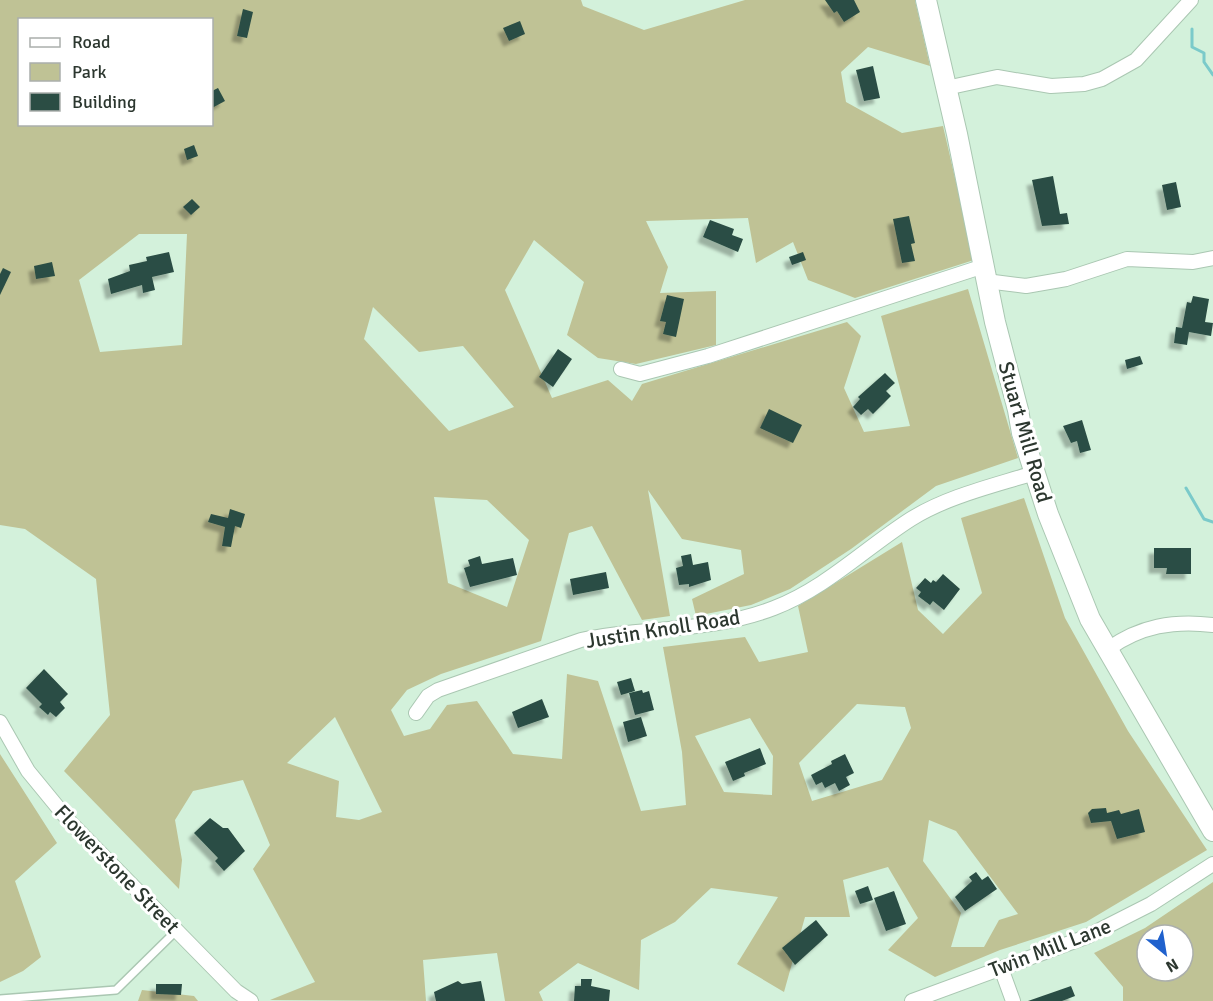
<svg xmlns="http://www.w3.org/2000/svg" width="1213" height="1001" font-family="Signika,sans-serif">
  <style>
    .green { fill: #bfc295; fill-rule: evenodd }
    .lines { fill: none; stroke-linecap: round; stroke-linejoin: round }
    .stream { stroke: #7bcaca; stroke-width: 3 }
    .building { fill: #2b4d44; filter: url(#shadow) }
    .lane-casing { stroke: #aac7b2; stroke-width: 10 }
    .street-casing { stroke: #aac7b2; stroke-width: 16 }
    .secondary-casing { stroke: #aac7b2; stroke-width: 22 }
    .lane { stroke: #fff; stroke-width: 7 }
    .street { stroke: #fff; stroke-width: 14 }
    .secondary { stroke: #fff; stroke-width: 20 }
    .labels { text-anchor: middle; dominant-baseline: central; stroke-width: 6; stroke-linejoin: round; paint-order: stroke }
    .street-label { font-size: 21px; fill: #2c372f; stroke: #fff }
  </style>
  <defs>
    <filter id="shadow"><feDropShadow dx="-5.5" dy="5.5" stdDeviation="1.5" flood-color="#0004"/></filter>
  </defs>
  <rect width="100%" height="100%" fill="#d3f1db"/>
  <!-- green -->
  <g class="green">
    <path d="M 0,0 L 581,0 L 583,6 L 644,30 L 745,0 L 915,0 L 930,66 L 868,47 L 841,72 L 846,102 L 902,133 L 943,126 L 974,260 L 855,298 L 808,280 L 793,242 L 756,263 L 748,218 L 646,221 L 668,267 L 660,293 L 716,291 L 716,345 L 636,364 L 598,358 L 567,335 L 584,282 L 534,240 L 505,290 L 552,398 L 608,380 L 632,401 L 642,384 L 847,322 L 861,336 L 844,388 L 864,432 L 910,426 L 881,316 L 968,289 L 1018,458 L 936,486 L 851,549 L 790,589 L 751,605 L 696,616 L 692,599 L 744,574 L 741,550 L 682,539 L 648,490 L 670,616 L 642,620 L 592,526 L 569,533 L 541,641 L 441,674 L 407,690 L 391,710 L 404,736 L 430,729 L 447,705 L 477,701 L 513,754 L 562,759 L 567,674 L 598,681 L 641,811 L 686,805 L 682,752 L 663,647 L 745,637 L 759,662 L 808,652 L 798,606 L 902,542 L 918,610 L 943,634 L 982,593 L 961,518 L 1024,498 L 1065,618 L 1128,731 L 1207,850 L 1086,922 L 1000,950 L 935,977 L 888,950 L 918,918 L 888,867 L 843,880 L 850,917 L 805,917 L 784,992 L 737,964 L 778,897 L 711,888 L 675,922 L 641,940 L 639,990 L 578,963 L 539,992 L 543,1001 L 505,1001 L 497,953 L 423,960 L 426,1001 L 270,1000 L 315,982 L 253,869 L 270,845 L 243,780 L 193,791 L 175,820 L 182,860 L 179,889 L 64,771 L 110,715 L 96,579 L 25,529 L 0,525 ZM 20,20 L 212,20 L 212,124 L 20,124 ZM 139,234 L 187,234 L 182,345 L 100,352 L 79,280 ZM 373,307 L 419,352 L 463,346 L 514,407 L 449,431 L 364,339 ZM 434,497 L 487,500 L 529,540 L 507,607 L 448,583 ZM 857,704 L 905,707 L 911,728 L 882,780 L 812,801 L 799,763 ZM 335,717 L 382,812 L 359,820 L 336,817 L 339,781 L 287,763 ZM 750,718 L 773,756 L 772,795 L 724,792 L 695,736 ZM 929,820 L 956,831 L 1018,914 L 999,920 L 984,947 L 951,947 L 961,913 L 923,861 Z"/>
    <polygon points="0,754 57,843 15,881 41,957 23,971 0,982"/>
    <path d="M 1213,882 L 1213,1001 L 1123,1001 L 1123,987 L 1094,953 L 1145,928 ZM 1147,935 L 1183,935 L 1183,971 L 1147,971 Z"/>
    <polygon points="142,990 194,996 198,1001 138,1001"/>
  </g>
  <g class="lines">
    <!-- stream -->
    <g class="stream">
      <polyline points="1192,29 1192,47 1204,53 1204,62 1213,75"/>
      <polyline points="1186,488 1204,519 1213,522"/>
    </g>
  </g>
  <!-- building -->
  <g class="building">
    <polygon points="825,0 854,0 860,12 844,22 837,11 834,13"/>
    <polygon points="243,9 253,12 247,38 237,36"/>
    <polygon points="520,21 525,34 509,41 503,28"/>
    <polygon points="873,66 880,98 864,101 856,70"/>
    <polygon points="218,88 225,101 212,108 212,91"/>
    <polygon points="194,145 198,156 187,160 184,149"/>
    <polygon points="1053,176 1060,214 1067,213 1069,224 1042,226 1032,180"/>
    <polygon points="1176,182 1181,207 1167,210 1162,185"/>
    <polygon points="192,199 200,207 191,215 183,207"/>
    <polygon points="909,216 915,243 911,244 915,261 902,263 893,219"/>
    <polygon points="710,220 734,229 732,235 743,239 738,252 703,237"/>
    <polygon points="169,252 174,272 152,277 155,290 143,293 142,285 111,294 108,279 130,271 129,265 147,261 146,257"/>
    <polygon points="803,252 806,260 792,265 789,257"/>
    <polygon points="52,262 55,276 36,279 34,266"/>
    <polygon points="3,268 11,272 0,295 0,274"/>
    <polygon points="667,295 684,299 676,337 663,334 666,322 660,321"/>
    <polygon points="1193,296 1209,299 1205,322 1213,323 1211,336 1189,332 1187,345 1174,343 1176,327 1182,328 1187,302 1191,303"/>
    <polygon points="558,349 572,359 553,387 539,377"/>
    <polygon points="1140,356 1143,364 1127,369 1125,360"/>
    <polygon points="885,373 895,383 886,391 891,396 873,414 868,409 861,415 853,407 860,399 858,397"/>
    <polygon points="769,409 802,425 793,443 760,428"/>
    <polygon points="1082,420 1091,450 1080,453 1077,441 1071,443 1063,426"/>
    <polygon points="230,509 245,514 241,528 235,526 231,547 222,546 225,527 208,522 211,514 228,518"/>
    <polygon points="1154,548 1191,548 1191,574 1166,574 1167,568 1154,568"/>
    <polygon points="691,554 693,565 708,562 711,580 689,587 689,584 679,585 676,568 683,566 681,556"/>
    <polygon points="480,556 482,564 513,558 517,575 470,587 464,568 470,566 468,560"/>
    <polygon points="606,572 609,588 573,595 570,579"/>
    <polygon points="943,574 960,589 944,610 933,601 930,605 918,596 921,592 916,588 925,578 931,583 933,580 936,582"/>
    <polygon points="44,669 68,694 60,702 65,708 56,717 50,712 48,715 39,707 42,704 26,688"/>
    <polygon points="631,678 635,691 621,695 617,682"/>
    <polygon points="642,690 643,693 649,691 654,710 635,715 629,693"/>
    <polygon points="542,699 549,717 518,728 512,712"/>
    <polygon points="641,717 647,736 628,742 623,722"/>
    <polygon points="760,748 766,764 744,773 745,776 733,781 725,762"/>
    <polygon points="845,754 854,773 846,777 850,785 839,791 835,783 825,788 822,782 816,785 811,775 832,764 831,761"/>
    <polygon points="1106,808 1107,813 1119,810 1121,814 1139,809 1145,832 1117,839 1111,821 1091,823 1088,813 1092,809"/>
    <polygon points="210,818 223,828 228,828 245,851 224,871 215,861 218,858 194,833"/>
    <polygon points="976,872 982,880 988,876 997,889 965,911 955,897 972,881 969,877"/>
    <polygon points="868,886 873,900 860,904 855,891"/>
    <polygon points="894,891 906,924 886,931 874,898"/>
    <polygon points="816,920 828,935 795,965 782,948"/>
    <polygon points="581,979 592,979 591,986 610,990 609,1001 574,1001 575,986 581,986"/>
    <polygon points="458,981 462,984 481,981 485,1001 436,1001 434,992"/>
    <polygon points="156,984 182,984 181,995 156,994"/>
    <polygon points="1071,986 1075,996 1062,1001 1028,1001"/>
  </g>
  <g class="lines">
    <defs>
      <polyline id="lane" points="0,999 116,990 176,931"/>
      <g id="street">
        <polyline points="946,88 997,77 1051,86 1084,84 1102,79 1136,60 1191,0"/>
        <polyline points="986,281 1026,286 1066,279 1127,259 1193,262 1213,258"/>
        <polyline points="621,369 640,374 708,356 984,266"/>
        <path d="M 1108,649 C 1140,626 1174,620 1213,625"/>
        <path d="M 416,713 L 428,696 L 438,690 L 581,640 C 647,626 709,633 774,608 C 826,588 864,549 911,519 C 948,496 993,486 1034,473"/>
        <polyline points="0,722 28,771 69,821 236,991 251,1001"/>
        <polyline points="1001,968 1013,1001"/>
        <polyline points="912,1001 1086,937 1151,904 1213,864"/>
      </g>
      <polyline id="secondary" points="926,0 957,134 995,322 1018,410 1022,433 1048,514 1090,619 1213,831"/>
    </defs>
    <!-- lane casing -->
    <use href="#lane" class="lane-casing"/>
    <!-- street casing -->
    <use href="#street" class="street-casing"/>
    <!-- secondary casing -->
    <use href="#secondary" class="secondary-casing"/>
    <!-- lane -->
    <use href="#lane" class="lane"/>
    <!-- street -->
    <use href="#street" class="street"/>
    <!-- secondary -->
    <use href="#secondary" class="secondary"/>
  </g>
  <g class="labels">
    <!-- street labels -->
    <g class="street-label">
      <text transform="translate(1025 432) rotate(74)">Stuart Mill Road</text>
      <text transform="translate(663 629) rotate(-9)">Justin Knoll Road</text>
      <text transform="translate(117 869) rotate(46)">Flowerstone Street</text>
      <text transform="translate(1050 948) rotate(-21)">Twin Mill Lane</text>
    </g>
  </g>
  <!-- legend -->
  <rect x="18" y="18" width="195" height="108" fill="#ffffff" stroke="#abafac" stroke-width="1.5"/>
  <rect x="30" y="38" width="30" height="9" fill="#ffffff" stroke="#abafac" stroke-width="1.5"/>
  <text x="72" y="48" font-size="18" fill="#2c372f">Road</text>
  <rect x="30" y="63" width="30" height="18" fill="#bfc295" stroke="#abafac" stroke-width="1.5"/>
  <text x="72" y="78" font-size="18" fill="#2c372f">Park</text>
  <rect x="30" y="93" width="30" height="18" fill="#2b4d44" stroke="#abafac" stroke-width="1.5"/>
  <text x="72" y="108" font-size="18" fill="#2c372f">Building</text>
  <!-- north arrow -->
  <g transform="translate(1165 953) rotate(150)"><circle r="28" fill="#ffffff" stroke="#abafac" stroke-width="1.5"/>
  <path d="M0-4.5L10 22L0 15L-10 22Z" fill="#2061cd"/>
  <text y="-9" font-size="16" font-weight="bold" text-anchor="middle" fill="#2c372f">N</text>
  </g>
</svg>
